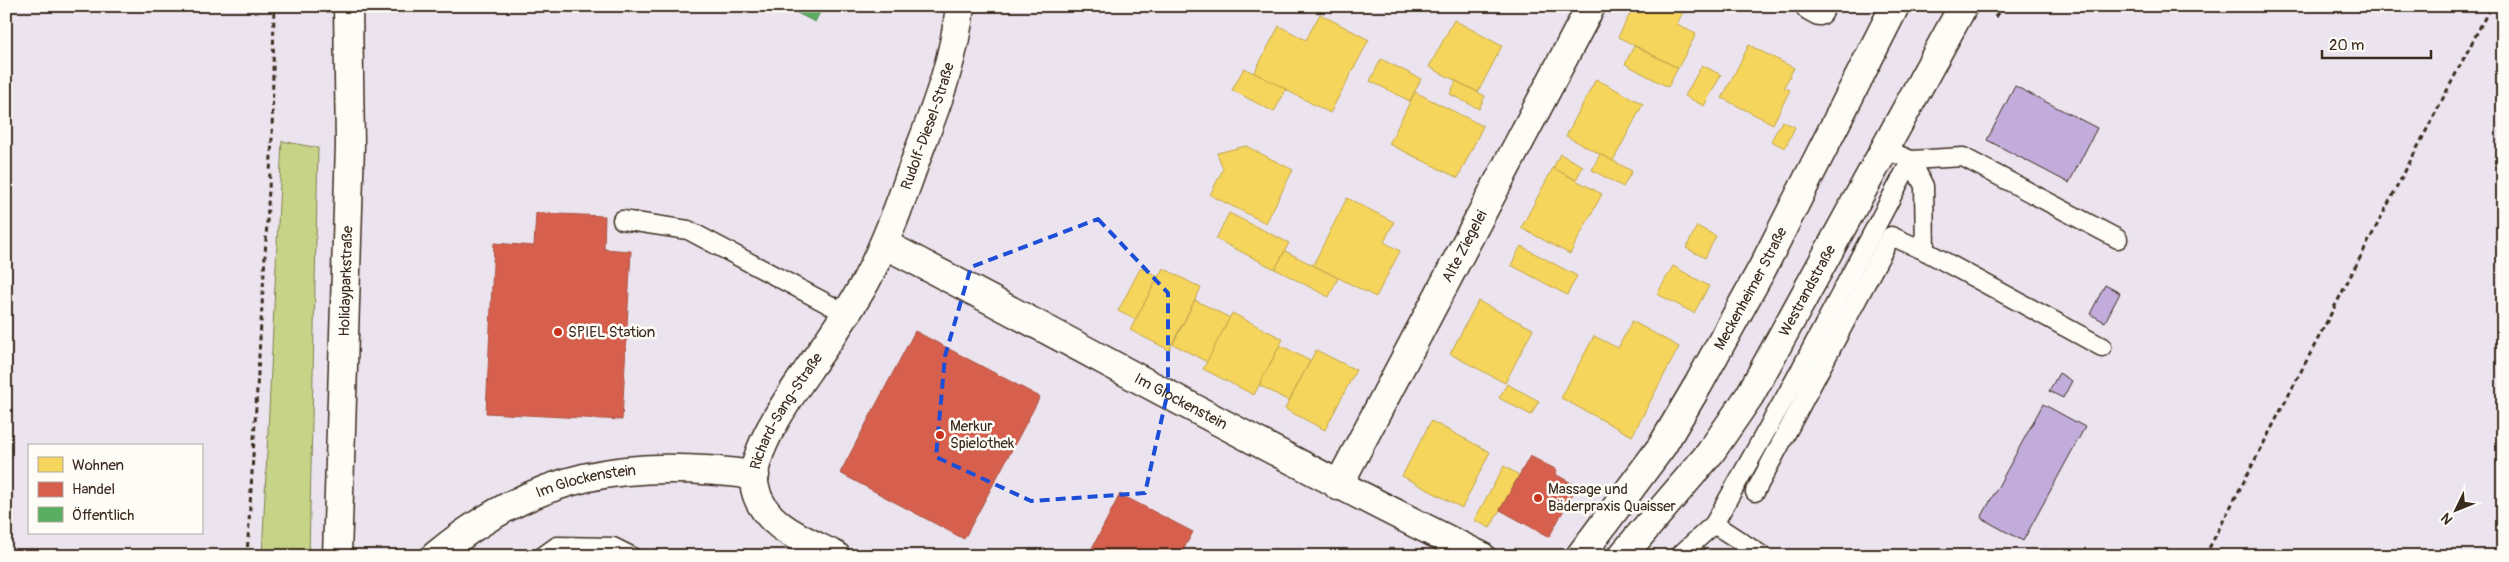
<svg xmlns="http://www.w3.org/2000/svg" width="2509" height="562" font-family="Pangolin,sans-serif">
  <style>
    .green { fill: #c7d487; stroke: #817f52 }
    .homes { fill: #f6d55c; stroke: #bea249 }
    .shops { fill: #d6604d; stroke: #a8503f }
    .public { fill: #5aae61; stroke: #51864d }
    .building { fill: #c2acdb; stroke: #3b2a1e }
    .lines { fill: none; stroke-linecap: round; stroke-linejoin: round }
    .lane-casing { stroke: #3b2a1e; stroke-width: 21 }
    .street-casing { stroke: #3b2a1e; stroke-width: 31 }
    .secondary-casing { stroke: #3b2a1e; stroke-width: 31 }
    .path { stroke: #3b2a1e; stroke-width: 3; stroke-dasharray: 5 4; stroke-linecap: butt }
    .lane { stroke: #fdfcf7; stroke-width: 18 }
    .street { stroke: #fdfcf7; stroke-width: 28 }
    .secondary { stroke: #fdfcf7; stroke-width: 28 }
    .marked { fill: none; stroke: #1d4ed8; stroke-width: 4; stroke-dasharray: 10 6; stroke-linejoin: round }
    .poi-dot { fill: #c8321e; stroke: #fdfcf7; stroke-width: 2 }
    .labels { text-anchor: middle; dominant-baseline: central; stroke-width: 5; stroke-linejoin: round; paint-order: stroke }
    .street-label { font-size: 15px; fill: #3b2a1e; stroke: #fdfcf7 }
    .poi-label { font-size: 15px; fill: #3b2a1e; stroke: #fdfcf7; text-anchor: start }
  </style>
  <rect width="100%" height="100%" fill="#ebe4ef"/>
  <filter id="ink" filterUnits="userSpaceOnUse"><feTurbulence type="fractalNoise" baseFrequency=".02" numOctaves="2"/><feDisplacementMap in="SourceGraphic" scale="10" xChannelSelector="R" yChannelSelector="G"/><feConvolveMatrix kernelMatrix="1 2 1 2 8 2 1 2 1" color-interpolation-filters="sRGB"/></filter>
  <g filter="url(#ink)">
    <!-- green -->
    <polygon class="green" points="282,141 318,148 309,556 262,556"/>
    <!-- homes -->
    <g class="homes">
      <polygon points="1634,6 1686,6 1677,24 1696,34 1678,68 1618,37"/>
      <polygon points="1320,14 1369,40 1330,113 1254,73 1279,26 1306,40"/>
      <polygon points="1454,20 1502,46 1478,92 1429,67"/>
      <polygon points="1749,45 1794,68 1784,87 1790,90 1773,124 1722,98"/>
      <polygon points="1634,46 1678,68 1668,87 1625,64"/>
      <polygon points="1381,59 1421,79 1410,101 1370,81"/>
      <polygon points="1702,65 1721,75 1704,106 1685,96"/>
      <polygon points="1244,68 1286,89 1274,112 1232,90"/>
      <polygon points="1596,79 1643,104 1613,161 1566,136"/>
      <polygon points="1456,81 1485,96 1479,109 1450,94"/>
      <polygon points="1415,92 1483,126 1458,178 1389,144"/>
      <polygon points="1782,121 1795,127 1785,148 1771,141"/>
      <polygon points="1246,146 1293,170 1266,223 1210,195 1223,169 1217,153"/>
      <polygon points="1560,154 1583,166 1576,180 1553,168"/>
      <polygon points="1600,154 1632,171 1623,187 1592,170"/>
      <polygon points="1553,168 1602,194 1570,254 1521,228"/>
      <polygon points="1347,198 1394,222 1384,242 1400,251 1376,297 1313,265"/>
      <polygon points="1229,213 1289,243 1275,269 1216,239"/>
      <polygon points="1697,226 1716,236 1705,258 1686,248"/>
      <polygon points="1521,246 1577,276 1567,295 1511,265"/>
      <polygon points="1285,251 1338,278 1329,297 1275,269"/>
      <polygon points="1673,266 1709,286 1694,313 1657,294"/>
      <polygon points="1141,267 1158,277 1136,320 1118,311"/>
      <polygon points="1163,268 1201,288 1169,350 1130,330"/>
      <polygon points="1195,300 1230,318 1207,362 1173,344"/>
      <polygon points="1478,301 1533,329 1505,383 1450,354"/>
      <polygon points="1232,313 1283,339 1254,395 1203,369"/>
      <polygon points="1632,321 1679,347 1632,436 1561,398 1594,336 1618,348"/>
      <polygon points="1280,345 1310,361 1289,401 1259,385"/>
      <polygon points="1316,350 1356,370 1325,430 1285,409"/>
      <polygon points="1507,384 1539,401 1531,415 1499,398"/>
      <polygon points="1431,421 1490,452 1462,508 1402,476"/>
      <polygon points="1504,466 1519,475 1490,528 1474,520"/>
    </g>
    <!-- shops -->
    <g class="shops">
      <polygon points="536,213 605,216 604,249 631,251 622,420 486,413 494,243 534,246"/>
      <polygon points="915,331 1040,397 964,539 840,473"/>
      <polygon points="1530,456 1557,470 1555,474 1577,486 1549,537 1500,510"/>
      <polygon points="1120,494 1193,532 1180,556 1088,556"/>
    </g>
    <!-- public -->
    <polygon class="public" points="783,6 823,6 815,22"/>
    <!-- building -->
    <g class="building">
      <polygon points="2015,86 2097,128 2069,183 1987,140"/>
      <polygon points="2105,285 2120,293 2105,322 2090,314"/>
      <polygon points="2059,373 2072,381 2063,398 2049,391"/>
      <polygon points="2043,404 2085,427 2023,541 1981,518"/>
    </g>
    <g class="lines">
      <defs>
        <g id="lane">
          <polyline points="1884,149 1911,160 1924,186 1925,251"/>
          <polyline points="622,220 688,230 847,314"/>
          <polyline points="1755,492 1891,236 1925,251 2102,347"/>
          <polyline points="1714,524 1763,556"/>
          <polyline points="543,556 557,546 613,547 631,556"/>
          <polyline points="1679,556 1714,524 1797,376 1911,160 1963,157 2118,239"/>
        </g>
        <g id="street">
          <polyline points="1810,6 1819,11"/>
          <path id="s1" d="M 884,244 C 1083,347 1279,457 1481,556"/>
          <path id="s2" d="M 1338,486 L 1591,6"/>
          <path id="s3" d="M 435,556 C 536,472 628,458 755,475"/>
          <path id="s4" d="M 836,556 C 805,540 763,526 755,488 C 747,456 790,396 808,370 C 828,341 849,312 866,281 C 888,239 904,193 920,148 C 938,102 955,55 960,6"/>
          <path id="s5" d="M 1580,556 L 1662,446 L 1698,385 L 1762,269 L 1895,6"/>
        </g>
        <g id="secondary">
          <path id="s6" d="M 337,556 L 350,145 L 348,6"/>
          <path id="s7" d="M 1622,556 L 1710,453 L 1750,395 L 1963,6"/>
        </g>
      </defs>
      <!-- lane casing -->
      <use href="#lane" class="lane-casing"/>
      <!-- street casing -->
      <use href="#street" class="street-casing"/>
      <!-- secondary casing -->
      <use href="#secondary" class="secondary-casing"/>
      <!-- path -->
      <g class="path">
        <polyline points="1995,17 2003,6"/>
        <polyline points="247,556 272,139 274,6"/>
        <polyline points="2205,556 2491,6"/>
      </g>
      <!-- lane -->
      <use href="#lane" class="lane"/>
      <!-- street -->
      <use href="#street" class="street"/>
      <!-- secondary -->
      <use href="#secondary" class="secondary"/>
    </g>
  </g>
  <!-- marked area -->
  <path class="marked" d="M 1098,219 L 1168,293 L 1168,391 L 1145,493 L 1031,501 L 936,457 L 945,356 L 971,267 Z"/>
  <!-- markers -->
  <g class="poi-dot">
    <circle cx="558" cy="332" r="5"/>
    <circle cx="940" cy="435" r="5"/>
    <circle cx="1538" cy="498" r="5"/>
  </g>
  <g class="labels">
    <!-- street labels -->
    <g class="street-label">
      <text stroke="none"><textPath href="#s4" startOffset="515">Rudolf-Diesel-Straße</textPath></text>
      <text stroke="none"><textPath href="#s2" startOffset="271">Alte Ziegelei</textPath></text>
      <text stroke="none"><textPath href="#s6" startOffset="275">Holidayparkstraße</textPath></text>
      <text stroke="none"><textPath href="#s5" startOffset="318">Meckenheimer Straße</textPath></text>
      <text stroke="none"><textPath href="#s7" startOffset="325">Westrandstraße</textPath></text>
      <text stroke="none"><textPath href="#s1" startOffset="336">Im Glockenstein</textPath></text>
      <text stroke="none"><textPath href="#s4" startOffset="195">Richard-Sang-Straße</textPath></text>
      <text stroke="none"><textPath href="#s3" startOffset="171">Im Glockenstein</textPath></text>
    </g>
    <!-- poi labels -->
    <g class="poi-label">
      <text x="568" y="332">SPIEL Station</text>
      <text x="950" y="426">Merkur<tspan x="950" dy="17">Spielothek</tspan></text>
      <text x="1548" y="489">Massage und<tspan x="1548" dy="17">Bäderpraxis Quaisser</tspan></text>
    </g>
  </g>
  <!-- margin -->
  <rect width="2509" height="562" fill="none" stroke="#fdfcf7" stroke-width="25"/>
  <rect x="12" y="12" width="2484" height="537" fill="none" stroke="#3b2a1e" stroke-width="2" filter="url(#ink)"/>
  <!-- legend -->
  <rect x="28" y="444" width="175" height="90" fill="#fdfcf7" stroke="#afa8a0"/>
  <rect x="38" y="457" width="25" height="15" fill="#f6d55c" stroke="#afa8a0"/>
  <text x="72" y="470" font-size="15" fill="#3b2a1e">Wohnen</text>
  <rect x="38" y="482" width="25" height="15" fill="#d6604d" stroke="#afa8a0"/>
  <text x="72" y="494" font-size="15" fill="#3b2a1e">Handel</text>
  <rect x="38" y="507" width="25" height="15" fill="#5aae61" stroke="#afa8a0"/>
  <text x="72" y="520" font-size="15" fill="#3b2a1e">Öffentlich</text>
  <!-- north arrow -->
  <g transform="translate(2456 510) rotate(227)" stroke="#fdfcf7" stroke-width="4" paint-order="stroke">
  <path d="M0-4L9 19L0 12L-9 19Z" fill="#3b2a1e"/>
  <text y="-8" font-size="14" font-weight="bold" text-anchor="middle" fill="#3b2a1e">N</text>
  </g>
  <!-- scale -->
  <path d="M2322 50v8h109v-8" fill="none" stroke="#3b2a1e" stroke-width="2.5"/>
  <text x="2329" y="50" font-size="15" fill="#3b2a1e" stroke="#fdfcf7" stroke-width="4" paint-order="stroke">20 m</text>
</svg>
